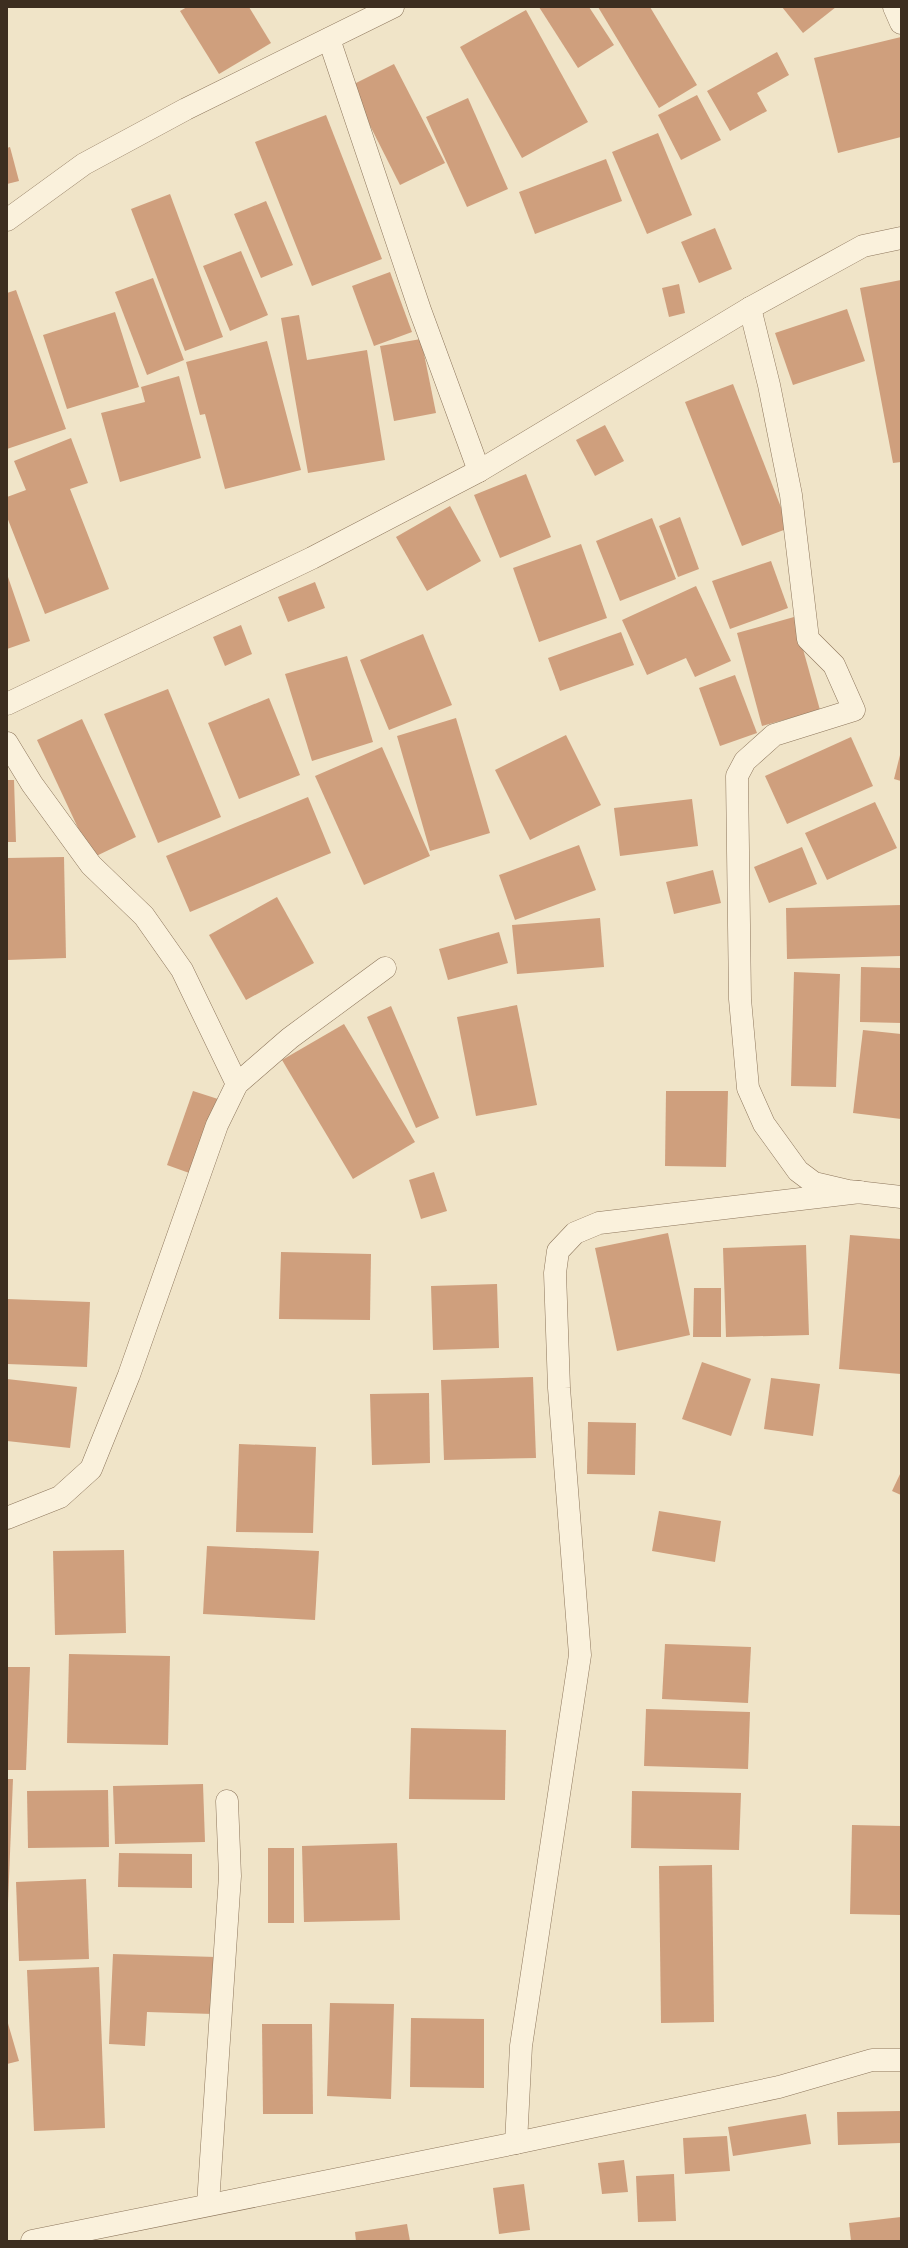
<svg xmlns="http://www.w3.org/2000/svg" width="908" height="2248" font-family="Literata,serif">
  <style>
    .building { fill: #cf9f7d }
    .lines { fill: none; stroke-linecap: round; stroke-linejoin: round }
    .minor-casing { stroke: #8d765c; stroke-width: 23 }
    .minor { stroke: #faf1dc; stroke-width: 22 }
  </style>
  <rect width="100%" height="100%" fill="#f0e4c8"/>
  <!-- building -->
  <g class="building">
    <polygon points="187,7 249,7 271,43 219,74 180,11"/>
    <polygon points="539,7 589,7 614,45 578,68"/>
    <polygon points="598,7 650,7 697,85 659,108"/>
    <polygon points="782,7 836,7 803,33"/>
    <polygon points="526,10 588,122 522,158 460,47"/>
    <polygon points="901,37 901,137 838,153 814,58"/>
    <polygon points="777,52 789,75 757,93 767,111 730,131 707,91"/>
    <polygon points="394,64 445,163 400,185 350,86"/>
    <polygon points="697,95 721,140 681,160 658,115"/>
    <polygon points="468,98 508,189 467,207 426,117"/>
    <polygon points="326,115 382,259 312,286 255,142"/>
    <polygon points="658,133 692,215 647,234 612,152"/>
    <polygon points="10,147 19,181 7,184 7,148"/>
    <polygon points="606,159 622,201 535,234 519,192"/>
    <polygon points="170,194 223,337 185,351 131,209"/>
    <polygon points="266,201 293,265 261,278 234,214"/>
    <polygon points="715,228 732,269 699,283 681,242"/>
    <polygon points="241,251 268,315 230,331 203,266"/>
    <polygon points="390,272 412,332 374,346 352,286"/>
    <polygon points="153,278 184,360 147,375 115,292"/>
    <polygon points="901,280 901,462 893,463 860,288"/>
    <polygon points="679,284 685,313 669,317 662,288"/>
    <polygon points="16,290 66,429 7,449 7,293"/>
    <polygon points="847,309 865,361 793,385 775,333"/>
    <polygon points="115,312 139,387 67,409 43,335"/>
    <polygon points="299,315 307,360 367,350 385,460 308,473 281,318"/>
    <polygon points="421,339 436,413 394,421 380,346"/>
    <polygon points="267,341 301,470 225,489 205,414 200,415 186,362"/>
    <polygon points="179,376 201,458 120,482 101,413 145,402 141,387"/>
    <polygon points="733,384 789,528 742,546 685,402"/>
    <polygon points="605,425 624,461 595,476 576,440"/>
    <polygon points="71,438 88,483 70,489 109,589 45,614 7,517 7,497 26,490 14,461"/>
    <polygon points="526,474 551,537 500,558 474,495"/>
    <polygon points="450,506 481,561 427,591 396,537"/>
    <polygon points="680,517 699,569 678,577 659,526"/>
    <polygon points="652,518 676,579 620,601 596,541"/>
    <polygon points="581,544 607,618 539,642 513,568"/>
    <polygon points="771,561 788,608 730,629 712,581"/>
    <polygon points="7,574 30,641 7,649"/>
    <polygon points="315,582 325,608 288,622 278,597"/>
    <polygon points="696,586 731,661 695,677 686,658 647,675 622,620"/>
    <polygon points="794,617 820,710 762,726 737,633"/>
    <polygon points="241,625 252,654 225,666 213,637"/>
    <polygon points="621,632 634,665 560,691 548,658"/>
    <polygon points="423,634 452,705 389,730 360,660"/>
    <polygon points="347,656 373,742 312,761 285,674"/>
    <polygon points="735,675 757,733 720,746 699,688"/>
    <polygon points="168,689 221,817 158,843 104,714"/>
    <polygon points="269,698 300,775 239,799 208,723"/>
    <polygon points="456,718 490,833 430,851 397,736"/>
    <polygon points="82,719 136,837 92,858 37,740"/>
    <polygon points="566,735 601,805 530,840 495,770"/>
    <polygon points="851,737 873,786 787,824 765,776"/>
    <polygon points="382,747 430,856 364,885 315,776"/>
    <polygon points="901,751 901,781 894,779"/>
    <polygon points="7,780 14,780 16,842 7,842"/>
    <polygon points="308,797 331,853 190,912 166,856"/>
    <polygon points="692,799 698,846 620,856 614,808"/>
    <polygon points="875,802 897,848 827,880 805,833"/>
    <polygon points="579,845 596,890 515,920 499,875"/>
    <polygon points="802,847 817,884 769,903 754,867"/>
    <polygon points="64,857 66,958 7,960 7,858"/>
    <polygon points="713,870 721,903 674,914 666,882"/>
    <polygon points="277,897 314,963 246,1000 209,935"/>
    <polygon points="901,905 901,956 787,959 786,908"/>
    <polygon points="600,918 604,967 517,974 512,925"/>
    <polygon points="499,932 508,963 448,980 439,949"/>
    <polygon points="861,967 901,968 901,1023 860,1022"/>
    <polygon points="794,972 840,974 836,1087 791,1086"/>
    <polygon points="517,1005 537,1105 476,1116 457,1017"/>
    <polygon points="391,1006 439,1118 416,1128 367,1017"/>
    <polygon points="344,1024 415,1142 353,1179 282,1060"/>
    <polygon points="863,1030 901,1034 901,1119 853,1113"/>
    <polygon points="193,1091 218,1099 192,1174 167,1165"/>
    <polygon points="666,1091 728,1091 726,1167 665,1166"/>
    <polygon points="434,1172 447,1211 421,1219 409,1180"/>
    <polygon points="668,1233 690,1335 617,1351 595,1248"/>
    <polygon points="850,1235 901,1239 901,1374 839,1369"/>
    <polygon points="806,1245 809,1335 726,1337 723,1248"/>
    <polygon points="281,1252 371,1254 370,1320 279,1319"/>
    <polygon points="497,1284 499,1348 433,1350 431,1286"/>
    <polygon points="694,1288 721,1288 721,1337 693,1337"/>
    <polygon points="7,1299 90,1302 87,1367 7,1364"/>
    <polygon points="702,1362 751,1379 731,1436 682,1419"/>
    <polygon points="533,1377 536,1458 444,1460 441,1380"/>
    <polygon points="771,1378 820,1384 813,1436 764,1429"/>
    <polygon points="7,1379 77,1387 70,1448 7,1441"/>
    <polygon points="429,1393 430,1463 372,1465 370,1394"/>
    <polygon points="588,1422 636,1423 635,1475 587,1474"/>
    <polygon points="239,1444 316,1447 313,1533 236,1532"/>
    <polygon points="901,1472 901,1495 892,1491"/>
    <polygon points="659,1511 721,1521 715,1562 652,1551"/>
    <polygon points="207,1546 319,1551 315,1620 203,1614"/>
    <polygon points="124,1550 126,1633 55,1635 53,1551"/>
    <polygon points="665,1644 751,1647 748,1703 662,1699"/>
    <polygon points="69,1654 170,1656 168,1745 67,1743"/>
    <polygon points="7,1667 30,1667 26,1770 7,1770"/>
    <polygon points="646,1709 750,1712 748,1769 644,1766"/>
    <polygon points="411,1728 506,1730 505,1800 409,1799"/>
    <polygon points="7,1779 13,1779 8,1903 7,1903"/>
    <polygon points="203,1784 205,1842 115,1844 113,1786"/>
    <polygon points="108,1790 109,1847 28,1848 27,1791"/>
    <polygon points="632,1791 741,1793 739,1850 631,1848"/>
    <polygon points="852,1825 901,1826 901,1915 850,1914"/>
    <polygon points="397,1843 400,1920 304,1922 302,1846"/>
    <rect x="268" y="1848" width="26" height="75"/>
    <polygon points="119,1853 192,1854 192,1888 118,1887"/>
    <polygon points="712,1865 714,2022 661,2023 659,1866"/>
    <polygon points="86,1879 89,1959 19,1961 16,1882"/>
    <polygon points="113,1954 216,1957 213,2014 147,2012 145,2046 109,2044"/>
    <polygon points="99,1967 105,2128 34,2131 27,1970"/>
    <polygon points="330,2003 394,2004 391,2099 327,2096"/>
    <polygon points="411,2018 484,2019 484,2088 410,2087"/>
    <polygon points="7,2020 19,2061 7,2064"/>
    <polygon points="262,2024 312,2024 313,2114 263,2114"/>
    <polygon points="901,2111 901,2143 838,2145 837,2112"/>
    <polygon points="806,2114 811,2144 733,2156 728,2127"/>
    <polygon points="727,2136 730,2171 685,2174 683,2138"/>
    <polygon points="624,2160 628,2192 602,2194 598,2163"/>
    <polygon points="674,2174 676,2221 638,2222 636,2176"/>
    <polygon points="524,2184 530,2230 499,2234 493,2188"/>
    <polygon points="901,2217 901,2241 851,2241 849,2223"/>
    <polygon points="407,2224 410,2241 356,2241 355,2232"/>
  </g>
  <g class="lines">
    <defs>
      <g id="minor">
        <polyline points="894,7 901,23"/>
        <polyline points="329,39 420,310 479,471"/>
        <polyline points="7,220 84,164 186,109 393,7"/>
        <polyline points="750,308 769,385 791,495 808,639 834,665 854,710 774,735 745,761 737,776 740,999 748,1088 764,1124 798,1171 814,1183 848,1191 901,1197"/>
        <polyline points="7,704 312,558 479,471 750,308 863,246 901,238"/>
        <polyline points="7,743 32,784 91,865 144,916 182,970 237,1084"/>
        <polyline points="7,1518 60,1497 91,1469 129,1375 217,1125 237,1084 290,1038 385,968"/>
        <polyline points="516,2143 521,2046 580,1655 559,1388 555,1273 558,1251 575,1233 599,1223 860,1192"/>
        <polyline points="208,2204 230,1876 227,1801"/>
        <polyline points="32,2241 516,2143 779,2087 872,2060 901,2060"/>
      </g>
    </defs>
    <!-- minor casing -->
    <use href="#minor" class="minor-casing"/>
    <!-- minor -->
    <use href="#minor" class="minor"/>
  </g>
  <!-- border -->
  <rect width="908" height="2248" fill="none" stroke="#3d2e20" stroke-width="16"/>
</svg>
